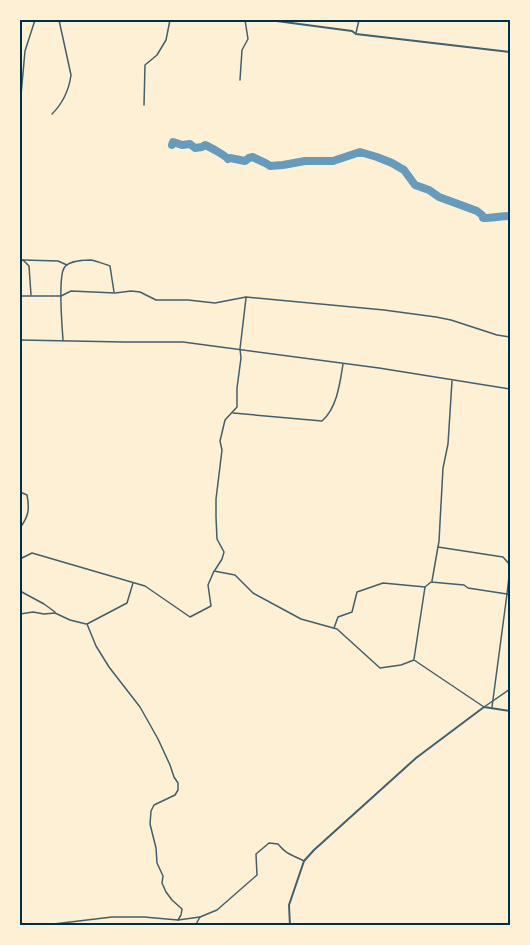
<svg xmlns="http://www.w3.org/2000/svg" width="530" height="945" font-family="'Roboto Condensed',sans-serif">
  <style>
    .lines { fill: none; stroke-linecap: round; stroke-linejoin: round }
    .river { stroke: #669bbc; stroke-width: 8 }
    .minor { stroke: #3f606c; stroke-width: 1.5 }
    .tertiary { stroke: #3f606c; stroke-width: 2 }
    .neatline { fill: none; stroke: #003049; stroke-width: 2 }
  </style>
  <rect width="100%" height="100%" fill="#fdf0d5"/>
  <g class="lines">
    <!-- river -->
    <path class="river" d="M 172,145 L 173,142 L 182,145 L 190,144 L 195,148 L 202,147 L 205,145 C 210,147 226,156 228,159 L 230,158 L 245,161 L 249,158 L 253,157 C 259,161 264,161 270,166 L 283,165 L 305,161 L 333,161 L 360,152 L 377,157 L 392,163 L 404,170 L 415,185 L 429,190 L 439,197 L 477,211 L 482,215 L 483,218 C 493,218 501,216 510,216"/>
    <!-- minor -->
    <g class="minor">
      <polyline points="356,33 359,20"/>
      <polyline points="240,80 242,50 248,39 245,20"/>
      <polyline points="21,95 25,51 35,20"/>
      <polyline points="144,105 145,65 157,55 166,40 170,20"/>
      <path d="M 52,114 C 63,103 69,90 71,75 L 59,20"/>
      <polyline points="20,260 23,260 29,266 31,295"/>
      <polyline points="23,260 58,261 67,265"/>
      <polyline points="20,296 61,296 71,291 115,293 131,291 140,292 156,300 188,300 215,303 246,297 384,310 436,317 451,320 497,335 510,337"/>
      <polyline points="20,340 124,342 183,342 379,368 510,389"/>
      <path d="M 63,340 C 62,326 58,278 64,268 C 68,261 84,260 91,260 C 97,261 104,264 110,266 L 114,292"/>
      <path d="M 233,413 L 322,421 C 337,408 340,383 343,364"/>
      <path d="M 20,492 L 27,495 C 30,510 28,517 20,528"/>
      <polyline points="438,547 503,557 510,565"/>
      <polyline points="20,559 32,553 145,586 190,617 211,606 208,585 214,571 235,575 253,593 301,619 337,629 380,668 401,665 414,660 484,707 510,689"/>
      <polyline points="510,568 507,594 510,595"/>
      <polyline points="215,570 222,559 224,552 217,539 216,517 216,499 222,450 220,441 225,420 237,407 237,388 241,358 240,349 246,298"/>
      <polyline points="432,581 439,541 443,468 448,444 452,381"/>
      <polyline points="133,583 127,603 87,624 96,646 109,667 140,707 158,739 170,765 174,777 178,783 178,790 175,795 154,805 151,811 150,824 156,848 157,863 163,876 162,883 166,892 172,900 182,909 181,915 178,920"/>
      <polyline points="20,591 44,604 55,612"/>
      <polyline points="20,614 33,612 44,614 55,613 70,620 86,624"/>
      <polyline points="334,628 338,617 352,612 357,592 383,583 425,587"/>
      <polyline points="414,659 425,587 431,582 464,585 468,588 507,594 492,707"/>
      <polyline points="37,926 112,917 144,917 178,920 200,917"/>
      <path d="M 195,926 L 200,917 L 217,910 L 257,875 L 256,854 L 269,843 L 278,844 C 288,856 291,854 304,861"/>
    </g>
    <!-- tertiary -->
    <g class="tertiary">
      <polyline points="269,20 352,31 356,34 510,52"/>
      <polyline points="290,926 289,905 304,861 314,850 416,758 484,707 510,711"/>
    </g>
  </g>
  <!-- border -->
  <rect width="530" height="945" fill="none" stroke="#fdf0d5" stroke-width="42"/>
  <rect x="21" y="21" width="488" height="903" class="neatline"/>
</svg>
